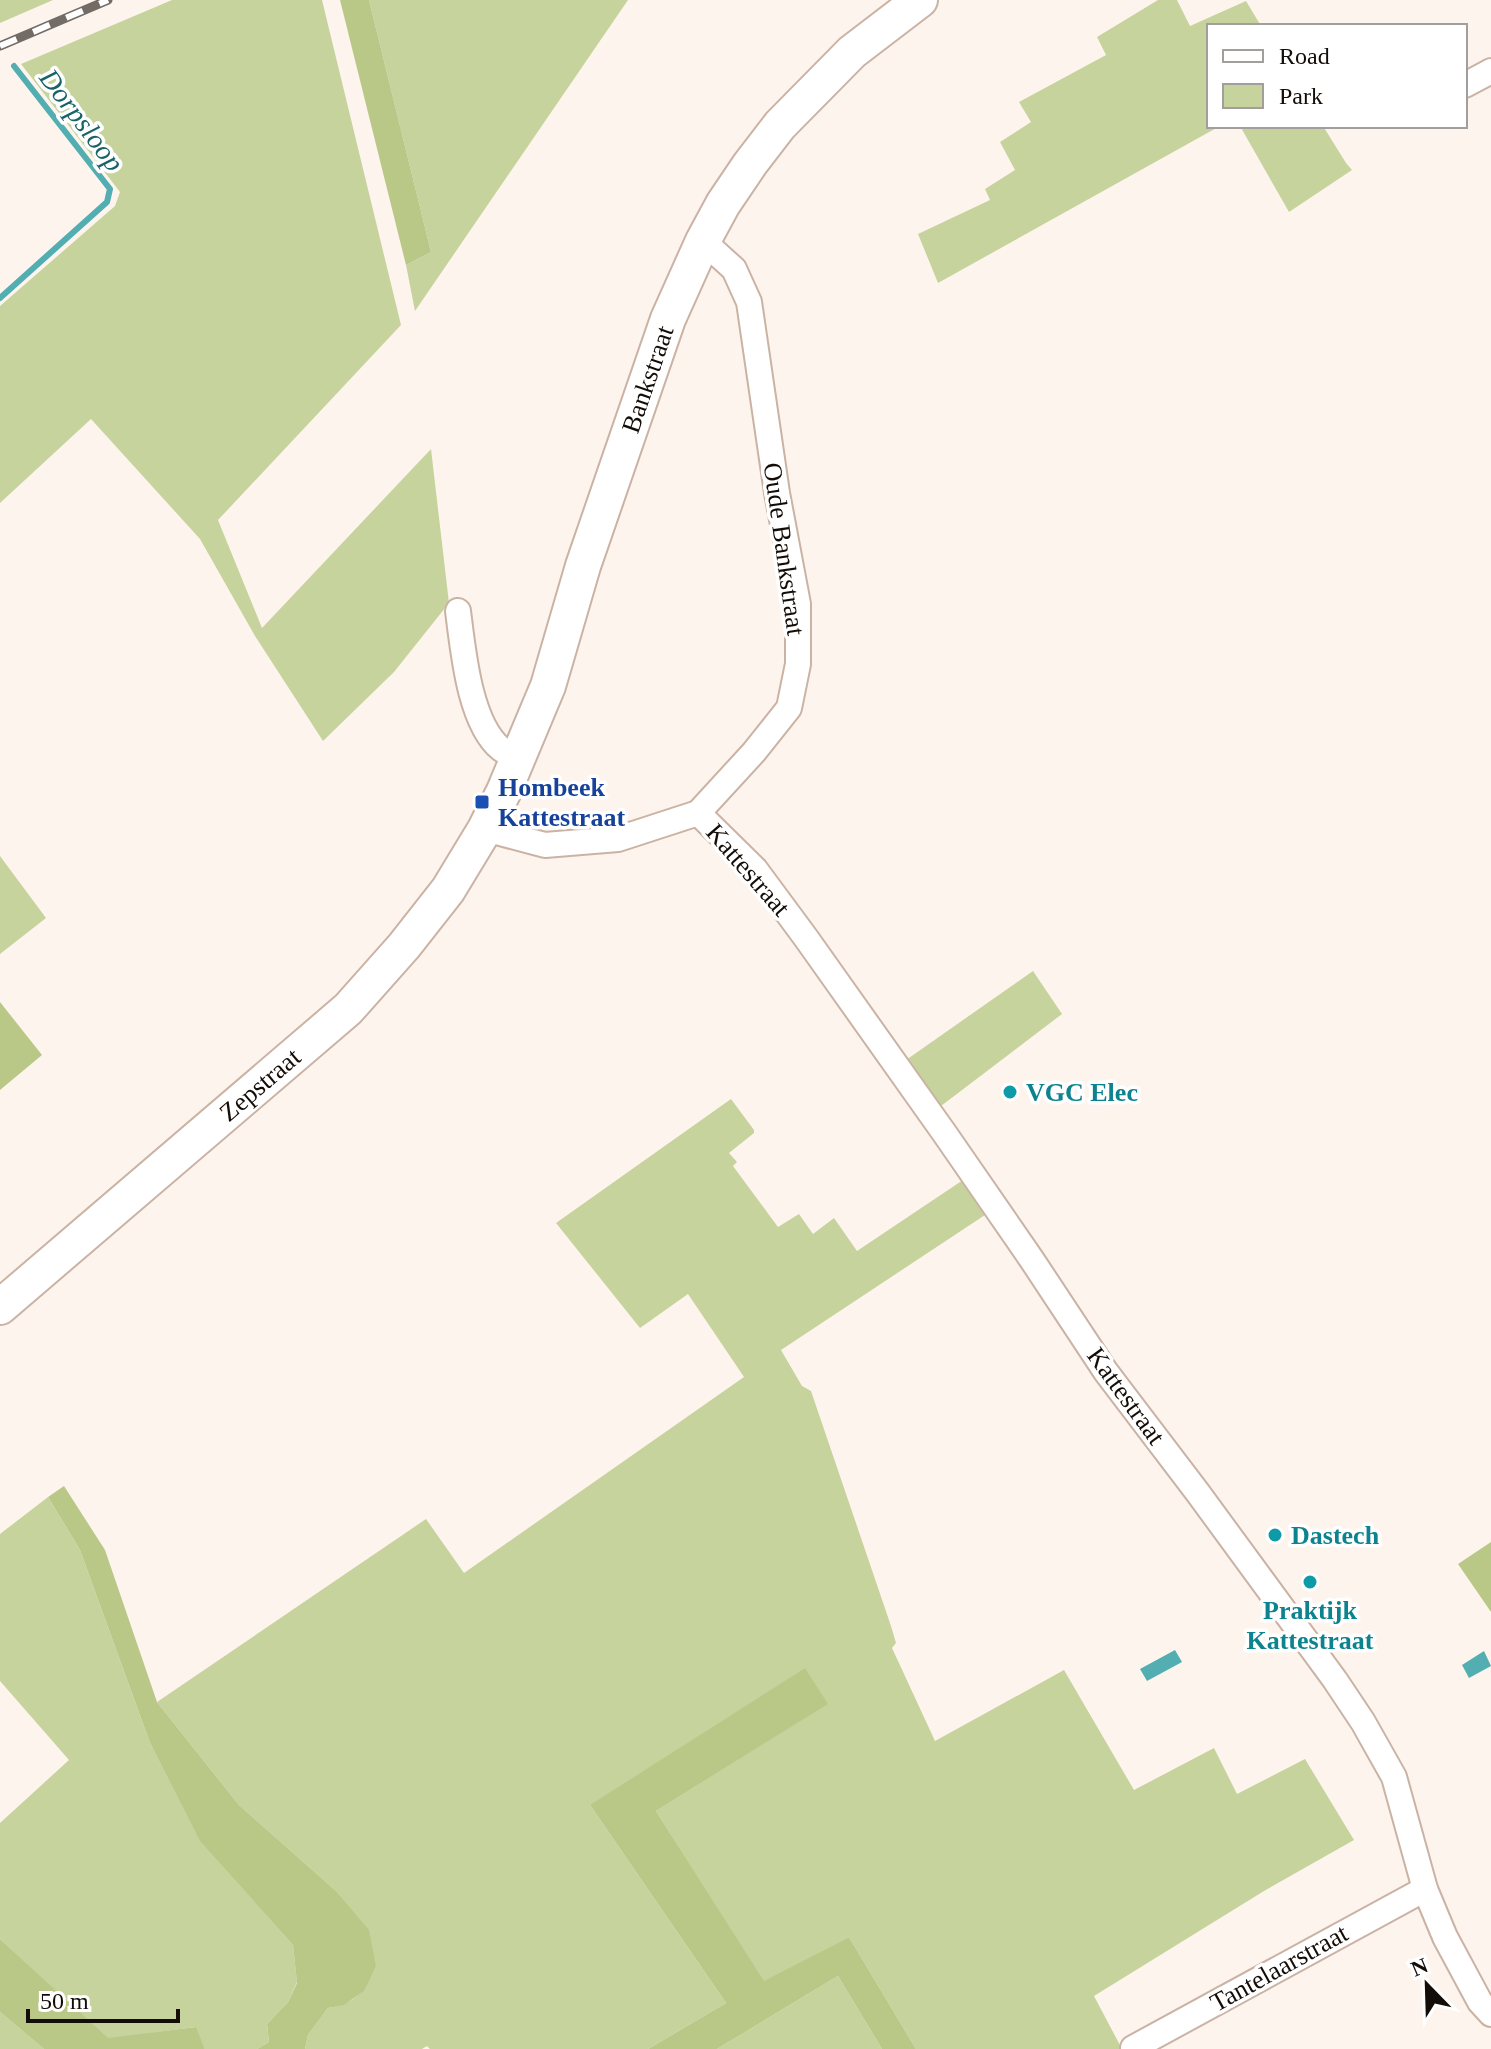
<svg xmlns="http://www.w3.org/2000/svg" width="1491" height="2049" font-family="'Times New Roman',serif">
  <style>
    .green { fill: #c7d39d }
    .forest { fill: #bac887 }
    .water { fill: #52aeb1 }
    .lines { fill: none; stroke-linecap: round; stroke-linejoin: round }
    .stream { stroke: #52aeb1; stroke-width: 6 }
    .street-casing { stroke: #cab3a4; stroke-width: 28 }
    .secondary-casing { stroke: #cab3a4; stroke-width: 38 }
    .street { stroke: #fff; stroke-width: 24 }
    .secondary { stroke: #fff; stroke-width: 34 }
    .rail-casing { stroke: #736b65; stroke-width: 9 }
    .rail { stroke: #fff; stroke-width: 6; stroke-dasharray: 18; stroke-linecap: butt }
    .transit-dot { fill: #1a4fb4; stroke: #fff; stroke-width: 3 }
    .culture-dot { fill: #0f9aa8; stroke: #fff; stroke-width: 3 }
    .labels { text-anchor: middle; dominant-baseline: central; stroke-width: 7; stroke-linejoin: round; paint-order: stroke }
    .street-label { font-size: 26px; fill: #130c07; stroke: #fff }
    .transit-label { font-size: 26px; font-weight: bold; fill: #164399; stroke: #fff; text-anchor: start }
    .culture-label { font-size: 26px; font-weight: bold; fill: #0d838f; stroke: #fff; text-anchor: start }
    .water-label { font-size: 28px; font-style: italic; fill: #176366; stroke: #fff }
  </style>
  <rect width="100%" height="100%" fill="#fef4ee"/>
  <!-- green -->
  <g class="green">
    <polygon points="0,0 53,0 0,23"/>
    <polygon points="172,0 322,0 401,325 218,520 262,628 431,449 449,603 394,672 323,741 255,636 200,539 91,419 0,503 0,306 115,206 120,192 21,64"/>
    <polygon points="369,0 628,0 415,311 406,265 431,252"/>
    <polygon points="1158,0 1177,0 1190,26 1246,1 1261,26 1209,26 1209,126 1220,126 938,283 918,234 990,200 985,189 1015,170 1000,142 1031,122 1019,102 1106,55 1097,37"/>
    <polygon points="1240,126 1323,126 1346,163 1352,170 1289,212"/>
    <polygon points="0,856 46,918 0,954"/>
    <polygon points="1033,971 1062,1014 941,1106 906,1060"/>
    <path d="M 731,1099 L 754,1130 L 754,1133 L 729,1153 L 737,1162 L 733,1166 L 778,1227 L 799,1214 L 813,1234 L 834,1218 L 857,1251 L 963,1180 L 988,1213 L 781,1350 L 802,1386 L 811,1391 L 891,1626 L 896,1643 L 892,1648 L 935,1741 L 1064,1670 L 1134,1790 L 1214,1748 L 1237,1794 L 1305,1759 L 1354,1840 L 1264,1891 L 1094,1996 L 1122,2049 L 916,2049 L 849,1937 L 764,1982 L 656,1811 L 827,1704 L 590,1805 L 726,2003 L 648,2049 L 430,2049 L 427,2046 L 422,2049 L 305,2049 L 308,2035 L 328,2008 C 357,2003 363,1992 376,1967 L 335,1890 L 239,1805 L 157,1702 L 426,1519 L 464,1573 L 744,1377 L 688,1294 L 640,1328 L 556,1223 Z"/>
    <polygon points="48,1497 80,1550 150,1743 200,1840 293,1945 297,1982 288,2002 267,2024 269,2042 257,2049 205,2049 195,2027 108,2039 0,1939 0,1823 69,1760 0,1681 0,1534"/>
    <polygon points="838,1976 882,2049 717,2049"/>
    <polygon points="0,2012 44,2049 0,2049"/>
  </g>
  <!-- forest -->
  <g class="forest">
    <polygon points="340,0 369,0 431,252 406,265"/>
    <polygon points="0,1002 42,1055 0,1090"/>
    <polygon points="64,1486 105,1550 157,1702 239,1805 335,1890 369,1930 376,1967 364,1991 344,2005 328,2008 308,2035 305,2049 257,2049 269,2042 267,2024 288,2002 297,1983 293,1945 200,1841 150,1743 80,1550 48,1497"/>
    <polygon points="1491,1542 1491,1612 1458,1564"/>
    <polygon points="805,1668 828,1704 656,1811 764,1981 849,1937 916,2049 882,2049 838,1976 717,2049 648,2049 726,2003 590,1805"/>
    <polygon points="0,1939 108,2038 196,2027 205,2049 44,2049 0,2012"/>
  </g>
  <!-- water -->
  <g class="water">
    <polygon points="1175,1650 1182,1662 1147,1681 1140,1669"/>
    <polygon points="1484,1651 1491,1666 1469,1678 1462,1665"/>
  </g>
  <g class="lines">
    <!-- stream -->
    <polyline class="stream" points="0,298 107,202 110,189 14,66"/>
    <defs>
      <g id="street">
        <polyline points="1465,85 1491,71"/>
        <path d="M 458,611 C 463,649 469,723 501,749 C 506,753 513,755 519,758"/>
        <polyline points="698,813 755,869 806,938 945,1134 1032,1260 1106,1372 1198,1493 1335,1680 1363,1722 1394,1777 1425,1889 1445,1937 1480,2002 1491,2014"/>
        <polyline points="485,829 545,845 618,839 698,813 754,752 789,708 798,664 798,604 777,493 749,302 734,269 703,241"/>
        <polyline points="1133,2048 1425,1889"/>
      </g>
      <g id="secondary">
        <path id="s1" d="M 0,1307 L 348,1009 L 404,946 L 448,890 L 485,829 L 504,791 L 548,686 L 583,566 L 668,319 L 703,241 L 723,204 L 750,164 L 780,125 L 852,52 L 920,0"/>
      </g>
    </defs>
    <!-- street casing -->
    <use href="#street" class="street-casing"/>
    <!-- secondary casing -->
    <use href="#secondary" class="secondary-casing"/>
    <!-- street -->
    <use href="#street" class="street"/>
    <!-- secondary -->
    <use href="#secondary" class="secondary"/>
    <defs>
      <polyline id="rail" points="0,46 108,0"/>
    </defs>
    <!-- rail casing -->
    <use href="#rail" class="rail-casing"/>
    <!-- rail -->
    <use href="#rail" class="rail"/>
  </g>
  <!-- markers -->
  <rect class="transit-dot" x="474" y="794" width="16" height="16" rx="4"/>
  <g class="culture-dot">
    <circle cx="1010" cy="1092" r="8"/>
    <circle cx="1275" cy="1535" r="8"/>
    <circle cx="1310" cy="1582" r="8"/>
  </g>
  <g class="labels">
    <!-- street labels -->
    <g class="street-label">
      <text stroke="none"><textPath href="#s1" startOffset="1164">Bankstraat</textPath></text>
      <text transform="translate(784 549) rotate(82)">Oude Bankstraat</text>
      <text transform="translate(748 870) rotate(49)">Kattestraat</text>
      <text stroke="none"><textPath href="#s1" startOffset="342">Zepstraat</textPath></text>
      <text transform="translate(1126 1396) rotate(54)">Kattestraat</text>
      <text transform="translate(1279 1968) rotate(-29)">Tantelaarstraat</text>
    </g>
    <!-- transit labels -->
    <g class="transit-label">
      <text x="498" y="787">Hombeek<tspan x="498" dy="30">Kattestraat</tspan></text>
    </g>
    <!-- culture labels -->
    <g class="culture-label">
      <text x="1026" y="1092">VGC Elec</text>
      <text x="1291" y="1535">Dastech</text>
      <text x="1310" y="1610" text-anchor="middle">Praktijk<tspan x="1310" dy="30">Kattestraat</tspan></text>
    </g>
    <!-- water labels -->
    <g class="water-label">
      <text transform="translate(82 120) rotate(53)">Dorpsloop</text>
    </g>
  </g>
  <!-- legend -->
  <rect x="1207" y="24" width="260" height="104" fill="#ffffff" stroke="#a19e9c" stroke-width="2"/>
  <rect x="1223" y="50" width="40" height="12" fill="#ffffff" stroke="#a19e9c" stroke-width="2"/>
  <text x="1279" y="64" font-size="24" fill="#130c07">Road</text>
  <rect x="1223" y="84" width="40" height="24" fill="#c7d39d" stroke="#a19e9c" stroke-width="2"/>
  <text x="1279" y="104" font-size="24" fill="#130c07">Park</text>
  <!-- north arrow -->
  <g transform="translate(1427 1985) rotate(337)" stroke="#ffffff" stroke-width="6" paint-order="stroke">
  <path d="M0-6L14 30L0 20L-14 30Z" fill="#130c07"/>
  <text y="-12" font-size="22" font-weight="bold" text-anchor="middle" fill="#130c07">N</text>
  </g>
  <!-- scale -->
  <path d="M28 2009v12h150v-12" fill="none" stroke="#130c07" stroke-width="4"/>
  <text x="40" y="2009" font-size="24" fill="#130c07" stroke="#ffffff" stroke-width="6" paint-order="stroke">50 m</text>
</svg>
